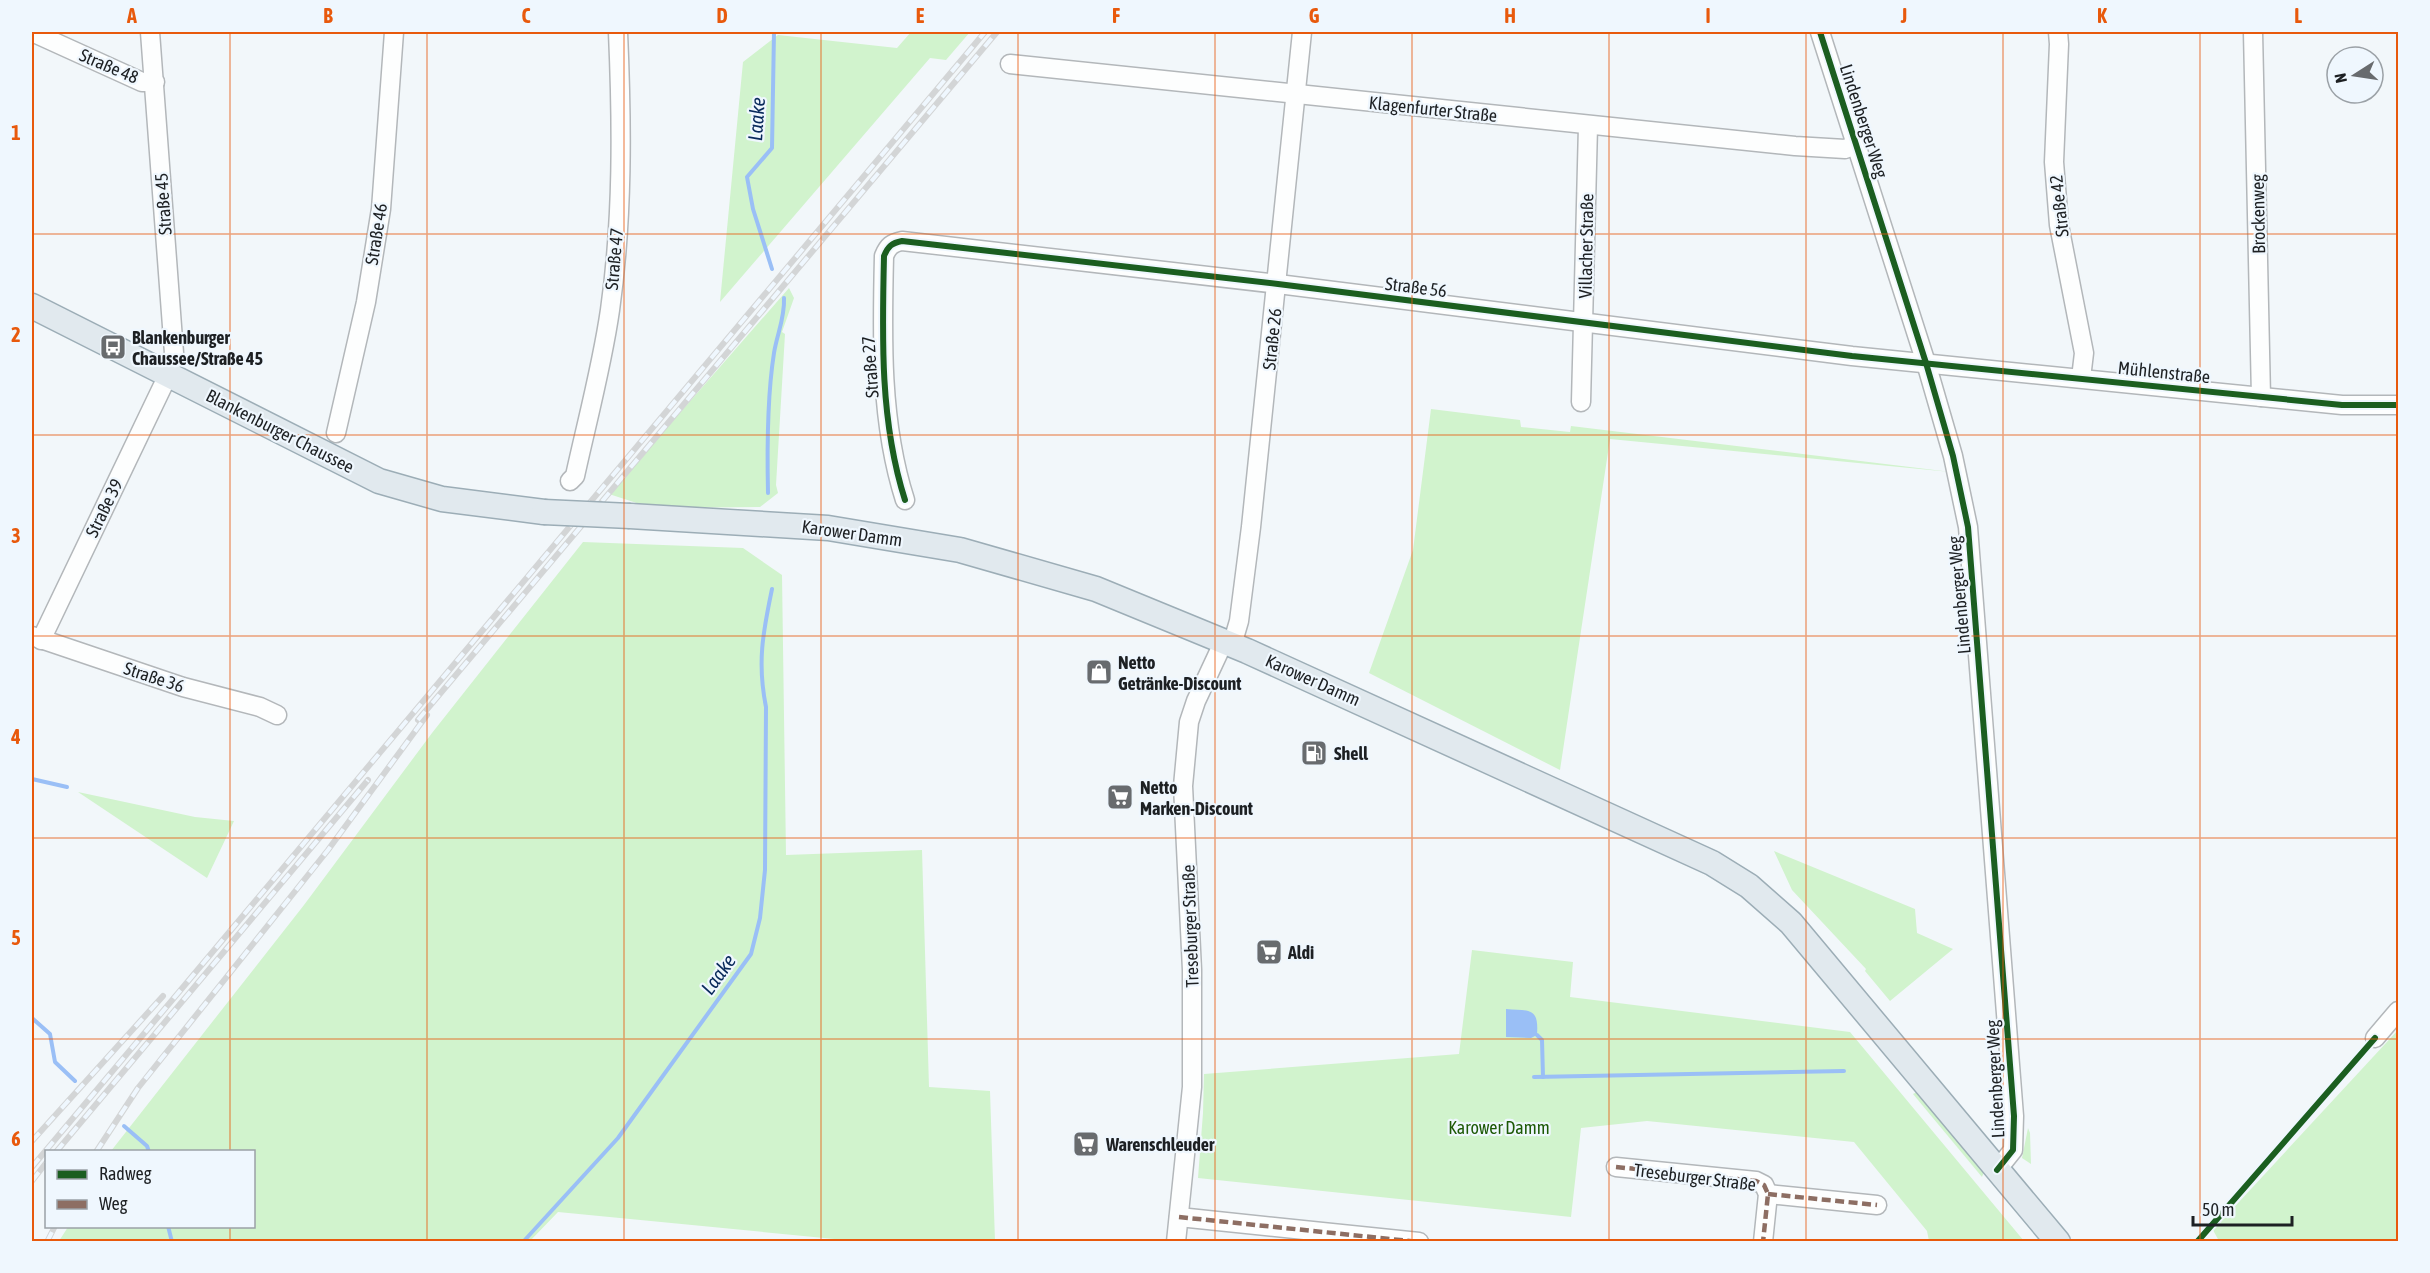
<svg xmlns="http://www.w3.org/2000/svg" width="2430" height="1273" font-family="'Asap Condensed',sans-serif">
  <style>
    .green { fill: #d1f3cd }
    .water { fill: #9abff6 }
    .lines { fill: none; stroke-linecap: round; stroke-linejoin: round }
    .stream { stroke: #9abff6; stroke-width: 4 }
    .minor-casing { stroke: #b3b7ba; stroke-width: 21 }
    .major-casing { stroke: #9cadb6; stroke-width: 27 }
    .minor { stroke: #fdfefe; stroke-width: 18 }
    .major { stroke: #e1e9ee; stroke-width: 24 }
    .rail-casing { stroke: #d3d5d6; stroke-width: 6 }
    .rail { stroke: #eff7fe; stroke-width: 4; stroke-dasharray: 11; stroke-linecap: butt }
    .major-bridge-casing { stroke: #9cadb6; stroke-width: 27; stroke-linecap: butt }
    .major-bridge { stroke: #e1e9ee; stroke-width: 24 }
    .quiet { stroke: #8d6e63; stroke-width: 4.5; stroke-dasharray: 9 4.5; stroke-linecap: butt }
    .cycleway-casing { stroke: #eff7fe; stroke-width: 10 }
    .cycleway { stroke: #1b5e20; stroke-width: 6 }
    .grid { fill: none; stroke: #e8590c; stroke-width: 1.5; stroke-opacity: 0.55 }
    .labels { text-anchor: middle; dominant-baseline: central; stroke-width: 4.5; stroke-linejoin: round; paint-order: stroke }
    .street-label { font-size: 18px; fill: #1d2023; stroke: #eff7fe }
    .poi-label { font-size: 18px; font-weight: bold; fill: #1d2023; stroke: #eff7fe; text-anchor: start }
    .park-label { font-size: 18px; fill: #1d5906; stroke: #eff7fe }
    .water-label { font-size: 20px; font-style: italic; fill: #092a5b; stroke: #eff7fe }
    .neatline { fill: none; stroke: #e8590c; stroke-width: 2 }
    .grid-label { font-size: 20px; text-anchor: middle; font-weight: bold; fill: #e8590c }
  </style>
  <rect width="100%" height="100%" fill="#f2f7fa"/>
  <!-- green -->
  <g class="green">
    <polygon points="911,32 970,32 946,60 930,58 720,302 743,62 778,35 897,48"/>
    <polygon points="789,288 794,298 782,332 785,334 776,485 778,493 760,507 652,508 609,494"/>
    <polygon points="1431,409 1520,420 1521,427 1570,432 1571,426 1951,472 1610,439 1560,770 1369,673 1413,550"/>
    <polygon points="583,542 743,548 782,575 786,855 922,850 929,1087 990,1091 995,1241 855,1241 558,1212 530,1241 59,1241 68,1227 254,1226 254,1152 111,1151 304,905 432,733"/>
    <polygon points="78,792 195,817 234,821 207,878"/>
    <polygon points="1774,851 1915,909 1917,933 1953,949 1890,1001 1865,971 1866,969 1792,890"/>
    <polygon points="1472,950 1573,962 1570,997 1850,1032 2024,1241 1929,1241 1927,1231 1854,1142 1647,1121 1581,1128 1571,1217 1198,1178 1203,1113 1204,1074 1459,1054"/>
    <polygon points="2398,1030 2398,1241 2219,1241 2213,1230"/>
    <polygon points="1917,1092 1984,1172 1982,1177 1913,1094"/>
    <polygon points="2028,1128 2030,1133 2031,1164 2022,1158"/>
  </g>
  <!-- water -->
  <path class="water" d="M 1506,1009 C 1530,1011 1539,1007 1537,1035 L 1531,1038 L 1506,1037 Z"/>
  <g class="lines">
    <!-- stream -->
    <g class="stream">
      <polyline points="772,269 753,209 747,177 772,148 774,32"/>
      <path d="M 768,493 C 767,448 767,397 774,353 C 777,334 785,318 784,298"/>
      <polyline points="32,779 67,787"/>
      <polyline points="32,1018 50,1034 55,1062 75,1081"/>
      <polyline points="1537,1035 1542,1040 1543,1077"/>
      <polyline points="1534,1077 1844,1071"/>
      <polyline points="124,1126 147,1146 149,1152"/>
      <polyline points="168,1226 172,1242"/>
      <path d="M 523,1242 L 618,1138 L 751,954 L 760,918 L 765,870 L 766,707 C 757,663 763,632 772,589"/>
    </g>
    <defs>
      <g id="minor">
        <polyline points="32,32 142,82 155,82"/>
        <polyline points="1820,32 1926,363 1953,456 1968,527 2014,1116 2013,1150 1997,1170"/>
        <polyline points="2058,32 2059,44 2054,162 2059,225 2084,353 2081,378"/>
        <polyline points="2253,32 2261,397"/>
        <polyline points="1010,64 1795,146 1845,149 1856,145"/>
        <polyline points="1581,402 1588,126"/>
        <polyline points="336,433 366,302 381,209 394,32"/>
        <path d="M 570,481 L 575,476 C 587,421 602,366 610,310 C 623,218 622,124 618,32"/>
        <path d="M 905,500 C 880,422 882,338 884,256 C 888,246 892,243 902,241 L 1278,284 L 1852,356 L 2342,405 L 2398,405"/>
        <polyline points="32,636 183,687 260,707 277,715"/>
        <polyline points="41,640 168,375 174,353 150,32"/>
        <polyline points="1232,645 1239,621 1251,527 1302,32"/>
        <polyline points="2375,1038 2398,1011"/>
        <polyline points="1616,1167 1756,1181 1764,1185 1768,1194 1763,1242"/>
        <polyline points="1768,1194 1877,1205"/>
        <polyline points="1179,1217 1419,1242"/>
        <polyline points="1176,1242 1192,1087 1192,970 1183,786 1189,722 1196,701 1224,641"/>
      </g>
      <g id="major">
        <polyline points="32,306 379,481 442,499 544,512"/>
        <polyline points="630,516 828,528 960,550 1096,589 1247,651 1712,863 1749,886 1791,923 2058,1242"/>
      </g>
    </defs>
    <!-- minor casing -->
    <use href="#minor" class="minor-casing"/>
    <!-- major casing -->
    <use href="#major" class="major-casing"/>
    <!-- minor -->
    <use href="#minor" class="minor"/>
    <!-- major -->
    <use href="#major" class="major"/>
    <defs>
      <g id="rail">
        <polyline points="418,720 997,32"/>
        <polyline points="32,1141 163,996"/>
        <polyline points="56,1152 368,780"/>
        <polyline points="96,1152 138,1088 328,850 427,715"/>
        <polyline points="32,1167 985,32"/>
        <polyline points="32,1181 46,1163"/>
        <polyline points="47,1242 55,1226"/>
      </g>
    </defs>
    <!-- rail casing -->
    <use href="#rail" class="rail-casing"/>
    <!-- rail -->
    <use href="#rail" class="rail"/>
    <defs>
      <polyline id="major-bridge" points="544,512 630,516"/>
    </defs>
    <!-- major-bridge casing -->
    <use href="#major-bridge" class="major-bridge-casing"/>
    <!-- major-bridge -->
    <use href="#major-bridge" class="major-bridge"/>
    <!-- quiet -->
    <g class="quiet">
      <polyline points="1616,1167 1756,1181 1764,1185 1768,1194 1763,1242"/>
      <polyline points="1768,1194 1877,1205"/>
      <polyline points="1179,1217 1419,1242"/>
    </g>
    <defs>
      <g id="cycleway">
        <polyline points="1820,32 1926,363 1953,456 1968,527 2014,1116 2013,1150 1997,1170"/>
        <path d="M 905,500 C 880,422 882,338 884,256 C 888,246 892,243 902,241 L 1278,284 L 1852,356 L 2342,405 L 2398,405"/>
        <polyline points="2197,1242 2375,1038"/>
      </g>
    </defs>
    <!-- cycleway casing -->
    <use href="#cycleway" class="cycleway-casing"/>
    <!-- cycleway -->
    <use href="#cycleway" class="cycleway"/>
  </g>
  <!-- grid -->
  <path class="grid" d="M 230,32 L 230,1152M 427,32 L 427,1242M 624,32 L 624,1242M 821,32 L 821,1242M 1018,32 L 1018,1242M 1215,32 L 1215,1242M 1412,32 L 1412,1242M 1609,32 L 1609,1242M 1806,32 L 1806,1242M 2003,32 L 2003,1242M 2200,32 L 2200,1242M 32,234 L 2398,234M 32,435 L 2398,435M 32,636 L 2398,636M 32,838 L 2398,838M 32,1039 L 2398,1039M 230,1226 L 230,1242"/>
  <!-- icons -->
  <defs>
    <symbol id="bus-square" viewBox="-11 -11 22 22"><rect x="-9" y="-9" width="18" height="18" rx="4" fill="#686b6e" stroke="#eff7fe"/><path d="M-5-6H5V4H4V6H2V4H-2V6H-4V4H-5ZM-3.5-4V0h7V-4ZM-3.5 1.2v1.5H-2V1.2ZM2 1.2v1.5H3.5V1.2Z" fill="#fff"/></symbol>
    <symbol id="shop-square" viewBox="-11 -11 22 22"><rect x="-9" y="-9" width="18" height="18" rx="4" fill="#686b6e" stroke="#eff7fe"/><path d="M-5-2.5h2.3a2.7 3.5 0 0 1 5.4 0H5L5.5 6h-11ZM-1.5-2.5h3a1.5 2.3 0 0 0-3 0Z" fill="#fff"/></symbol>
    <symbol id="fuel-square" viewBox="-11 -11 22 22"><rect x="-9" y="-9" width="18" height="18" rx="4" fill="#686b6e" stroke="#eff7fe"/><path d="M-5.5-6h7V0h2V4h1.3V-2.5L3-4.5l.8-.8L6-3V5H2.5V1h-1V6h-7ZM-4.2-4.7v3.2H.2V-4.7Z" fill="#fff"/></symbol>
    <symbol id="supermarket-square" viewBox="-11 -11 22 22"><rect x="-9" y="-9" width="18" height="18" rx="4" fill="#686b6e" stroke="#eff7fe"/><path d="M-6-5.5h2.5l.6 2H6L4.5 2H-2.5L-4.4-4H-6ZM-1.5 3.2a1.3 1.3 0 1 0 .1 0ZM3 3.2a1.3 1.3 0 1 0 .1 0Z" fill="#fff"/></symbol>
  </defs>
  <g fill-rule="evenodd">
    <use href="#bus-square" x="98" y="332" width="30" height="30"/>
    <use href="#shop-square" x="1084" y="657" width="30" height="30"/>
    <use href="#fuel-square" x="1299" y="738" width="30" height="30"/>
    <use href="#supermarket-square" x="1105" y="782" width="30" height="30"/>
    <use href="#supermarket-square" x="1254" y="937" width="30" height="30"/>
    <use href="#supermarket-square" x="1071" y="1129" width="30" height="30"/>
  </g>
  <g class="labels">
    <!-- street labels -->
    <g class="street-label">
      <text transform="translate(109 66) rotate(23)">Straße 48</text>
      <text transform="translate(1433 109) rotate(6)">Klagenfurter Straße</text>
      <text transform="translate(1864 121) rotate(72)">Lindenberger Weg</text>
      <text transform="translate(163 204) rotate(-94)">Straße 45</text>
      <text transform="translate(2059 206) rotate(-96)">Straße 42</text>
      <text transform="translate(2258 214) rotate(-91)">Brockenweg</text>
      <text transform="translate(376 234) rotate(-81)">Straße 46</text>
      <text transform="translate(1586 246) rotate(-89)">Villacher Straße</text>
      <text transform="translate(614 259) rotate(-85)">Straße 47</text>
      <text transform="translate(1416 287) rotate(7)">Straße 56</text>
      <text transform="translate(1272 339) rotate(-84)">Straße 26</text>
      <text transform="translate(870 367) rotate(-94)">Straße 27</text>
      <text transform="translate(2164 372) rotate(6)">Mühlenstraße</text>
      <text transform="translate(280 431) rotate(27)">Blankenburger Chaussee</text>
      <text transform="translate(104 508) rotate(-64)">Straße 39</text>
      <text transform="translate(852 533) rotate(8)">Karower Damm</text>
      <text transform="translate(1959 595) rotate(-95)">Lindenberger Weg</text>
      <text transform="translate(154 677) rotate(18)">Straße 36</text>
      <text transform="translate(1313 680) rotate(24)">Karower Damm</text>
      <text transform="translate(1190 926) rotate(-92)">Treseburger Straße</text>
      <text transform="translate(1995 1079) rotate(-93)">Lindenberger Weg</text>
      <text transform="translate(1695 1177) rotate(7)">Treseburger Straße</text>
    </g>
    <!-- poi labels -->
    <g class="poi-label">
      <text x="132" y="337">Blankenburger<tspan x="132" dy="21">Chaussee/Straße 45</tspan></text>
      <text x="1118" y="662">Netto<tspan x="1118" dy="21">Getränke-Discount</tspan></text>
      <text x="1334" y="753">Shell</text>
      <text x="1140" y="787">Netto<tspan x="1140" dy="21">Marken-Discount</tspan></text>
      <text x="1288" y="952">Aldi</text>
      <text x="1106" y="1144">Warenschleuder</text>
    </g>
    <!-- park labels -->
    <g class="park-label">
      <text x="1499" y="1127">Karower Damm</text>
    </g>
    <!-- water labels -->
    <g class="water-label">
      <text transform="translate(756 119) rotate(-86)">Laake</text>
      <text transform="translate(718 974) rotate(-54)">Laake</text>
    </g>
  </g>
  <!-- border -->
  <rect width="2430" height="1273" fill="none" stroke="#eff7fe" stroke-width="66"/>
  <!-- legend -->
  <rect x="45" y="1150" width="210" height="78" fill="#eff7fe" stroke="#9ba1a6" stroke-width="1.5"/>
  <rect x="57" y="1170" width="30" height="9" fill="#1b5e20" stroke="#9ba1a6" stroke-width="1.5"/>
  <text x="99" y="1180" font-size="18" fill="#1d2023">Radweg</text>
  <rect x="57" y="1200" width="30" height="9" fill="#8d6e63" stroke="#9ba1a6" stroke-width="1.5"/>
  <text x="99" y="1210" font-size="18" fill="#1d2023">Weg</text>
  <!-- north arrow -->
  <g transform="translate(2355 75) rotate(258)"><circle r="28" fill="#eff7fe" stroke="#9ba1a6" stroke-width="1.5"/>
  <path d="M0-4.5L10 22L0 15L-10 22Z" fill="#686b6e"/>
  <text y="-9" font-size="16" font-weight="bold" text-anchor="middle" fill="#1d2023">N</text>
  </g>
  <!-- scale -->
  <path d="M2193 1216v9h99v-9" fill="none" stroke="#1d2023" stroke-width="3"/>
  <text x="2202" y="1216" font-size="18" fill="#1d2023" stroke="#eff7fe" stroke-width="4.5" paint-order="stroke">50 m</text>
  <rect x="33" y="33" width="2364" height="1207" class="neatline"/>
  <g class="grid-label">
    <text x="132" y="23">A</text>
    <text x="328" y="23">B</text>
    <text x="526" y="23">C</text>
    <text x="722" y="23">D</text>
    <text x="920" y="23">E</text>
    <text x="1116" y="23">F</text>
    <text x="1314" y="23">G</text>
    <text x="1510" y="23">H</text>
    <text x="1708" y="23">I</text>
    <text x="1904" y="23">J</text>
    <text x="2102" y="23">K</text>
    <text x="2298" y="23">L</text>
    <text x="16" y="140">1</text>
    <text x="16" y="342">2</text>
    <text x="16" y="543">3</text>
    <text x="16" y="744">4</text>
    <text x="16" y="945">5</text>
    <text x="16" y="1146">6</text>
  </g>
</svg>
